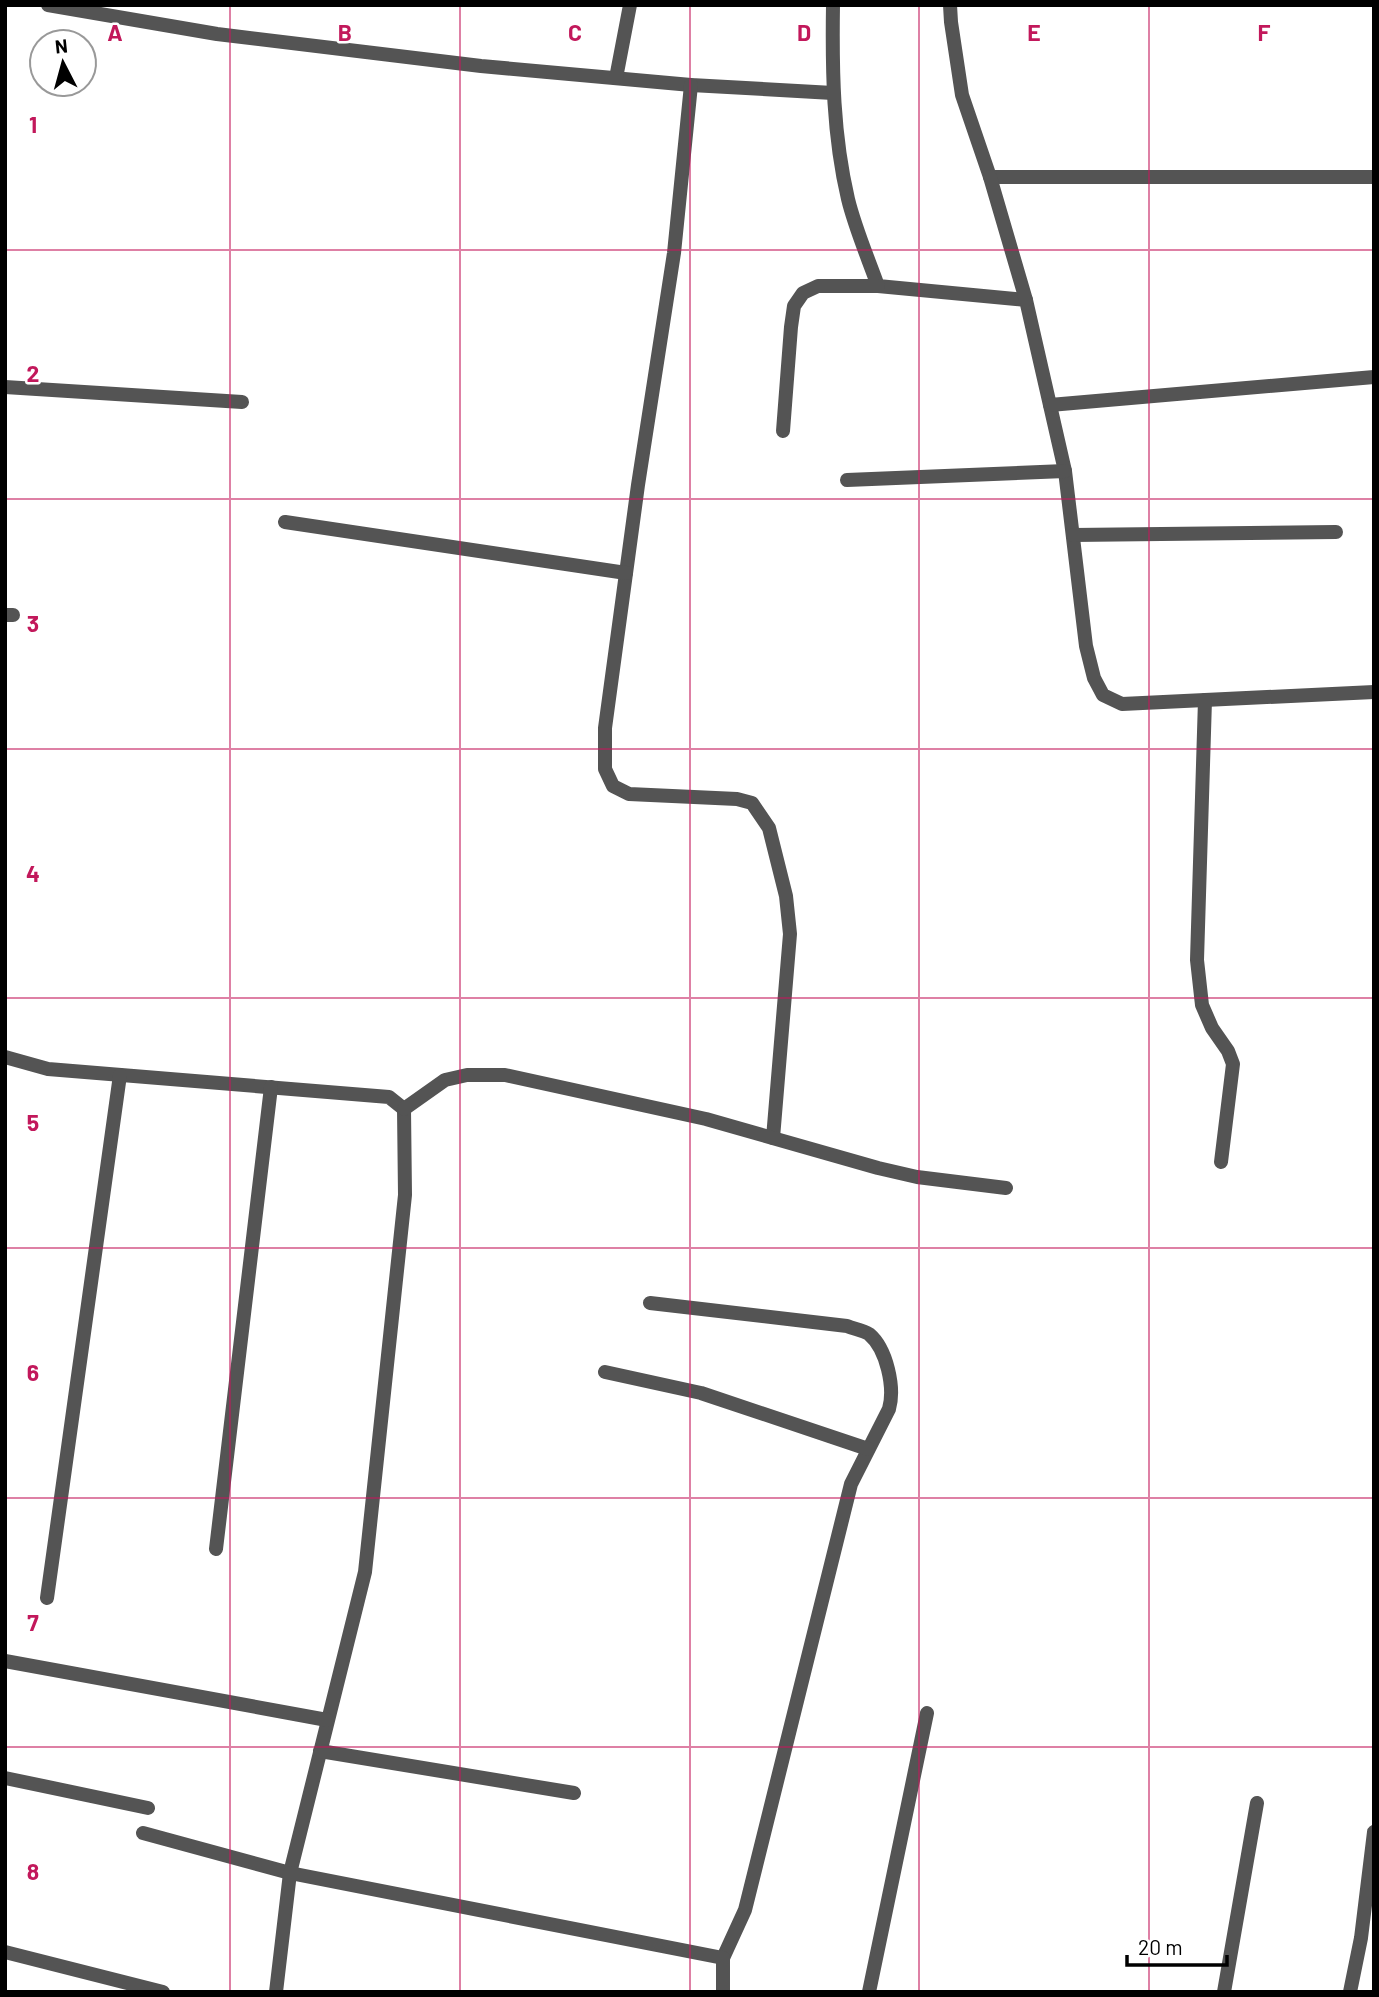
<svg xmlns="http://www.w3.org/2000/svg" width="1379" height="1997" font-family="Barlow,sans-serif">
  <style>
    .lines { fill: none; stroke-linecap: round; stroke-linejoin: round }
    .minor { stroke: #545454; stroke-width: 14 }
    .grid { fill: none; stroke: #c2185b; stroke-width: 2; stroke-opacity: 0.55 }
    .grid-label { font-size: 23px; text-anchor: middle; font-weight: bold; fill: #c2185b; stroke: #fff; stroke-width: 5; stroke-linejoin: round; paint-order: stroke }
  </style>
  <rect width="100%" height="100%" fill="#fff"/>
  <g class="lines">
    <!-- minor -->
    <g class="minor">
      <polyline points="48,5 217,34 481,66 691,85 833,93"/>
      <path d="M 833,5 C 832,71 833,135 848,199 C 855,228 868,258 878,286 L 1026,300 L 1065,471 L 1086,646 L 1094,678 L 1103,695 L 1122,704 L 1374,692"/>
      <polyline points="950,5 951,22 962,95 990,177 1374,177"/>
      <polyline points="616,78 630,5"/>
      <polyline points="691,85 674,253 638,485 605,728 605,769 613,786 629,794 737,799 752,803 769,828 786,896 790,934 773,1138"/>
      <polyline points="990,177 1026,300"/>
      <polyline points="5,387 242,402"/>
      <polyline points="1050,405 1374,377"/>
      <polyline points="783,431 791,327 794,306 803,293 818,286 878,286"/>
      <polyline points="847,480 1065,471"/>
      <polyline points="285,522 626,573"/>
      <polyline points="1073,535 1336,532"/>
      <polyline points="5,615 13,615"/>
      <polyline points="1205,700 1197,960 1202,1005 1212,1028 1228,1051 1233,1064 1221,1162"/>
      <polyline points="5,1057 48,1069 389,1097 404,1109 405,1195 365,1572 290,1873 143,1833"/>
      <polyline points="404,1109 445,1080 467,1075 505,1075 706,1119 878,1168 917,1177 1006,1188"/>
      <path d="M 650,1303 L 847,1326 C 854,1329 863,1330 869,1334 C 887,1349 895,1388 889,1409 L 851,1484 L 745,1910 L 723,1958"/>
      <polyline points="605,1372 701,1393 868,1449"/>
      <polyline points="216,1549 271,1087"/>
      <polyline points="47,1598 120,1075"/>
      <polyline points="5,1661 327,1720"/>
      <polyline points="320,1751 574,1793"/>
      <polyline points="5,1778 148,1808"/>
      <polyline points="5,1952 163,1992"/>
      <polyline points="276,1992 290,1873 723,1958 723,1992"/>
      <polyline points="869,1992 927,1713"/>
      <polyline points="1224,1992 1257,1803"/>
      <polyline points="1350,1992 1361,1938 1374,1832"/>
    </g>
  </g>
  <!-- grid -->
  <path class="grid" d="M 230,5 L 230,1992M 460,5 L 460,1992M 690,5 L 690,1992M 919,5 L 919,1992M 1149,5 L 1149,1992M 5,250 L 1374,250M 5,499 L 1374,499M 5,749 L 1374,749M 5,998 L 1374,998M 5,1248 L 1374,1248M 5,1498 L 1374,1498M 5,1747 L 1374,1747"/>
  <g class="grid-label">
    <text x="115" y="41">A</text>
    <text x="345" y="41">B</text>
    <text x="575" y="41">C</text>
    <text x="804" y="41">D</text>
    <text x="1034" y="41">E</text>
    <text x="1264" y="41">F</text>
    <text x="33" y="133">1</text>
    <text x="33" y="382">2</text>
    <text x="33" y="632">3</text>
    <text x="33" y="882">4</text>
    <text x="33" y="1131">5</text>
    <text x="33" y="1381">6</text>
    <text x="33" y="1631">7</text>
    <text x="33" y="1880">8</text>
  </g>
  <!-- border -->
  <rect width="1379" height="1997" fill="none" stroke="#000000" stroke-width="14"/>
  <!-- north arrow -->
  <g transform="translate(63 63) rotate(354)"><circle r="33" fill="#ffffff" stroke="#999999" stroke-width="2"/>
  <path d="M0-5L12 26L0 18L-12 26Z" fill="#000000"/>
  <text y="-10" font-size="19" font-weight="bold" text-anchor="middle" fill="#000000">N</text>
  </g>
  <!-- scale -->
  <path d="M1127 1955v10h100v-10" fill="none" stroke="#000000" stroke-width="3.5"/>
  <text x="1138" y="1955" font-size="21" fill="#000000" stroke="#ffffff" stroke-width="5" paint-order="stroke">20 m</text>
</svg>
